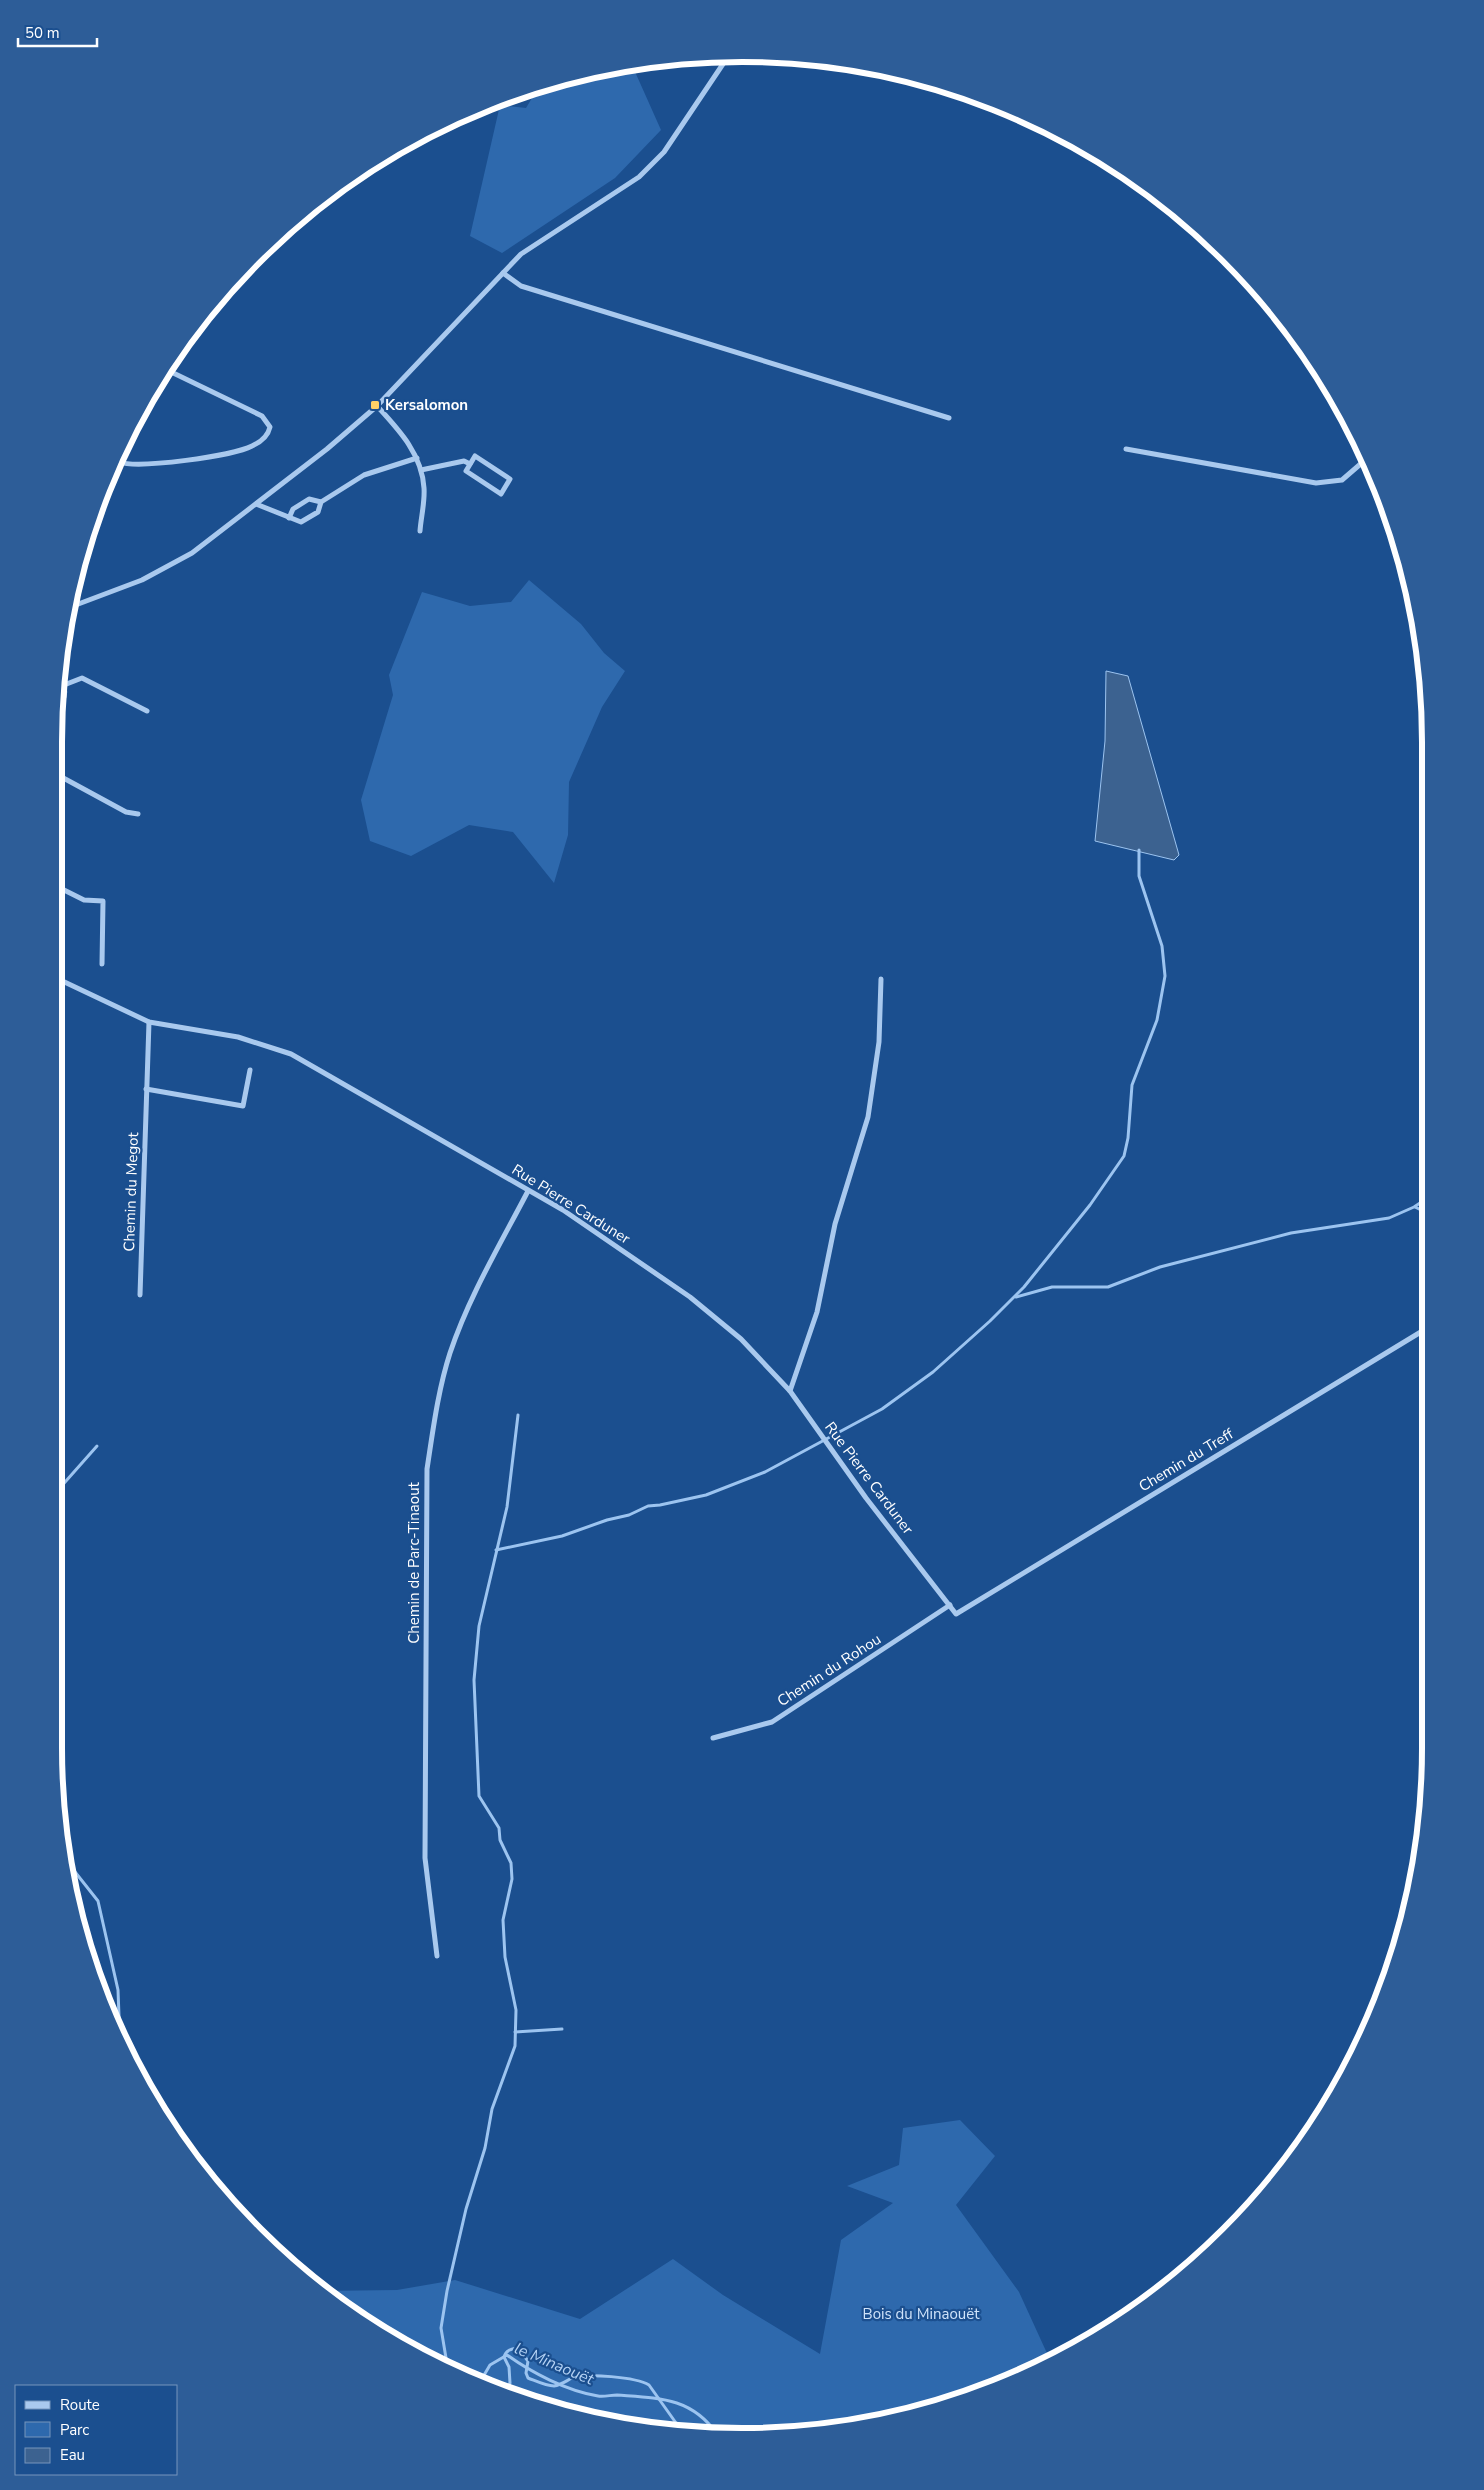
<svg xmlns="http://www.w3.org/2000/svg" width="1484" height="2490" font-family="'Nunito Sans',sans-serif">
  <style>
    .green { fill: #2e69ad }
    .water { fill: #3c6290; stroke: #9cc4f0 }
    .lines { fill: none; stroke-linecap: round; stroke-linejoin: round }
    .stream { stroke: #9cc4f0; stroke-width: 3 }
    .street { stroke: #a9c9ee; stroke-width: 5 }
    .poi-dot { fill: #ffd166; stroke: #1b4f8f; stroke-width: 2 }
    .labels { text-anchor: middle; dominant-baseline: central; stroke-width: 4.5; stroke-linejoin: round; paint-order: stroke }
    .poi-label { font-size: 15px; font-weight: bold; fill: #fff; stroke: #1b4f8f; text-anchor: start }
    .street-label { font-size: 15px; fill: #fff; stroke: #1b4f8f }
    .park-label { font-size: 15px; fill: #cfe3fa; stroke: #1b4f8f }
    .water-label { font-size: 16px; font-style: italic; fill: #b5d3f5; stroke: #1b4f8f }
    .rim { fill: none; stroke: #fff; stroke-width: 6 }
  </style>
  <rect width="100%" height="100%" fill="#1b4f8f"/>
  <!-- green -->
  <g class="green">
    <polygon points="632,65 661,130 615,178 502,253 470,236 500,105 526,108 538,88 608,67"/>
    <polygon points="529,580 581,624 604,653 625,671 602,707 569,782 568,835 554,883 513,832 469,825 411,856 370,841 361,800 393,695 389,675 422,592 470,606 511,602"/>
    <polygon points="960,2120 995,2156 956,2205 1019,2292 1051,2362 963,2400 832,2430 742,2436 608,2423 521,2400 437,2365 320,2291 397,2290 455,2280 580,2319 673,2259 723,2295 820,2354 841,2240 893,2203 847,2186 899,2165 903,2128"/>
  </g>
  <!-- water -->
  <polygon class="water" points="1106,671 1128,676 1179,855 1174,860 1095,841 1105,741"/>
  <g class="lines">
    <!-- stream -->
    <g class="stream">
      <polyline points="1415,1207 1429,1214"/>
      <polyline points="1016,1297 1052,1287 1108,1287 1160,1267 1291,1233 1389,1218 1414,1207 1429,1197"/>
      <polyline points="58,1490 97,1446"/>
      <polyline points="496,1550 562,1536 607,1520 629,1515 648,1506 660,1505 706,1495 765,1472 882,1409 933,1372 990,1321 1024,1287 1090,1205 1124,1156 1128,1138 1132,1085 1157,1020 1165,976 1162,946 1139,876 1139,850"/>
      <polyline points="64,1858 98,1901 118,1990 120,2042"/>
      <polyline points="515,2032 562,2029"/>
      <polyline points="448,2370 441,2328 447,2291 466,2209 485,2148 492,2109 515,2046 516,2010 505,1957 503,1920 512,1879 511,1863 500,1840 499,1828 479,1796 474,1680 479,1626 507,1507 518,1415"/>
      <path d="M 472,2379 L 480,2382 L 490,2365 L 507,2355 C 532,2373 567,2391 598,2396 C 604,2397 611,2395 617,2395 C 658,2398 691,2397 717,2434"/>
      <path d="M 498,2390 L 508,2387 L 510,2383 L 509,2367 L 504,2357 C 506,2350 511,2349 518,2348 L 528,2361 L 526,2373 L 528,2378 C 536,2381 546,2386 554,2386 C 561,2385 566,2381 572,2378 C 587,2373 636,2377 649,2385 L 681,2430"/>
    </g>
    <!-- street -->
    <g class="street">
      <polyline points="503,273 521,286 949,418"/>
      <path d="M 377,406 C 399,430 422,454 424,488 C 425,502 421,517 420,531"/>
      <polyline points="1126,449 1316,483 1342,480 1364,461"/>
      <polygon points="475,456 510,479 501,494 466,471"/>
      <path d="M 119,462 C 139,469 233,456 252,446 C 261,442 268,436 270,427 L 262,416 L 165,369"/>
      <polyline points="421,470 464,461 470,464"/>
      <polyline points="256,504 301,522 318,512 321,502 364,475 417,458"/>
      <polyline points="289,518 293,509 309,499 321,502"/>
      <polyline points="73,606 142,580 192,553 327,449 377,406 521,254 639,177 664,152 729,55"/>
      <polyline points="64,685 82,678 147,711"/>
      <path d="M 55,713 C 63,702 70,691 59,679"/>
      <polyline points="56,774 126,812 138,814"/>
      <polyline points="56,886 84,900 103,901 102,964"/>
      <polyline points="56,978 149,1022 238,1037 291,1054 563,1210 690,1297 741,1339 790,1391 866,1498 956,1614 1429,1327"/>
      <polyline points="146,1089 243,1106 250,1070"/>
      <polyline points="140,1295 149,1022"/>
      <polyline points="790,1391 817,1312 835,1224 868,1117 879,1042 881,979"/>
      <polyline points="713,1738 772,1722 950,1605"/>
      <path d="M 437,1956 L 425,1858 L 427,1469 C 433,1430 438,1390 450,1353 C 469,1296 501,1243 528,1191"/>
    </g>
  </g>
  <!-- markers -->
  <rect class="poi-dot" x="370" y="400" width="10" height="10" rx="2.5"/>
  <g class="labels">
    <!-- poi labels -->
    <g class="poi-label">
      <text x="385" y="405">Kersalomon</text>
    </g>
    <!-- street labels -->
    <g class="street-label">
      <text transform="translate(131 1192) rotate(-88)">Chemin du Megot</text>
      <text transform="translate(571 1204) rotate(32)">Rue Pierre Carduner</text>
      <text transform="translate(1186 1460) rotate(-31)">Chemin du Treff</text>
      <text transform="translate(869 1478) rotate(53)">Rue Pierre Carduner</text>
      <text transform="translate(414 1563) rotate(-90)">Chemin de Parc-Tinaout</text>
      <text transform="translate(829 1670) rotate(-33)">Chemin du Rohou</text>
    </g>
    <!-- park labels -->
    <g class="park-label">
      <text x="921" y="2314">Bois du Minaouët</text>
    </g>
    <!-- water labels -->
    <g class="water-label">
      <text transform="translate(554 2364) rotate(23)">le Minaouët</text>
    </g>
  </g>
  <!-- crop -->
  <path d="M0 0H1484V2490H0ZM742 62H742A680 680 0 0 1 1422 742V1748A680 680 0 0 1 742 2428H742A680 680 0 0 1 62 1748V742A680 680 0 0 1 742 62Z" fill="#2d5d98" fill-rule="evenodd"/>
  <path class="rim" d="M742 62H742A680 680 0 0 1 1422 742V1748A680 680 0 0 1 742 2428H742A680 680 0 0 1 62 1748V742A680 680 0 0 1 742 62Z"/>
  <!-- legend -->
  <rect x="15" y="2385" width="162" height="90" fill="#1b4f8f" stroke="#7695bc"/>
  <rect x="25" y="2401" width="25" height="8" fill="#a9c9ee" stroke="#7695bc"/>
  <text x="60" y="2410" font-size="15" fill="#ffffff">Route</text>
  <rect x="25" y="2422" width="25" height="15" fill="#2e69ad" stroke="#7695bc"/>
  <text x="60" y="2435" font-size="15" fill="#ffffff">Parc</text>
  <rect x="25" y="2448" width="25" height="15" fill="#3c6290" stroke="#7695bc"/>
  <text x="60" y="2460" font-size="15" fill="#ffffff">Eau</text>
  <!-- scale -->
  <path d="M18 38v8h79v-8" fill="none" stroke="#ffffff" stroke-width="2.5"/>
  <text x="25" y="38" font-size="15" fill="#ffffff" stroke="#1b4f8f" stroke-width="4" paint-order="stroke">50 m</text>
</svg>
